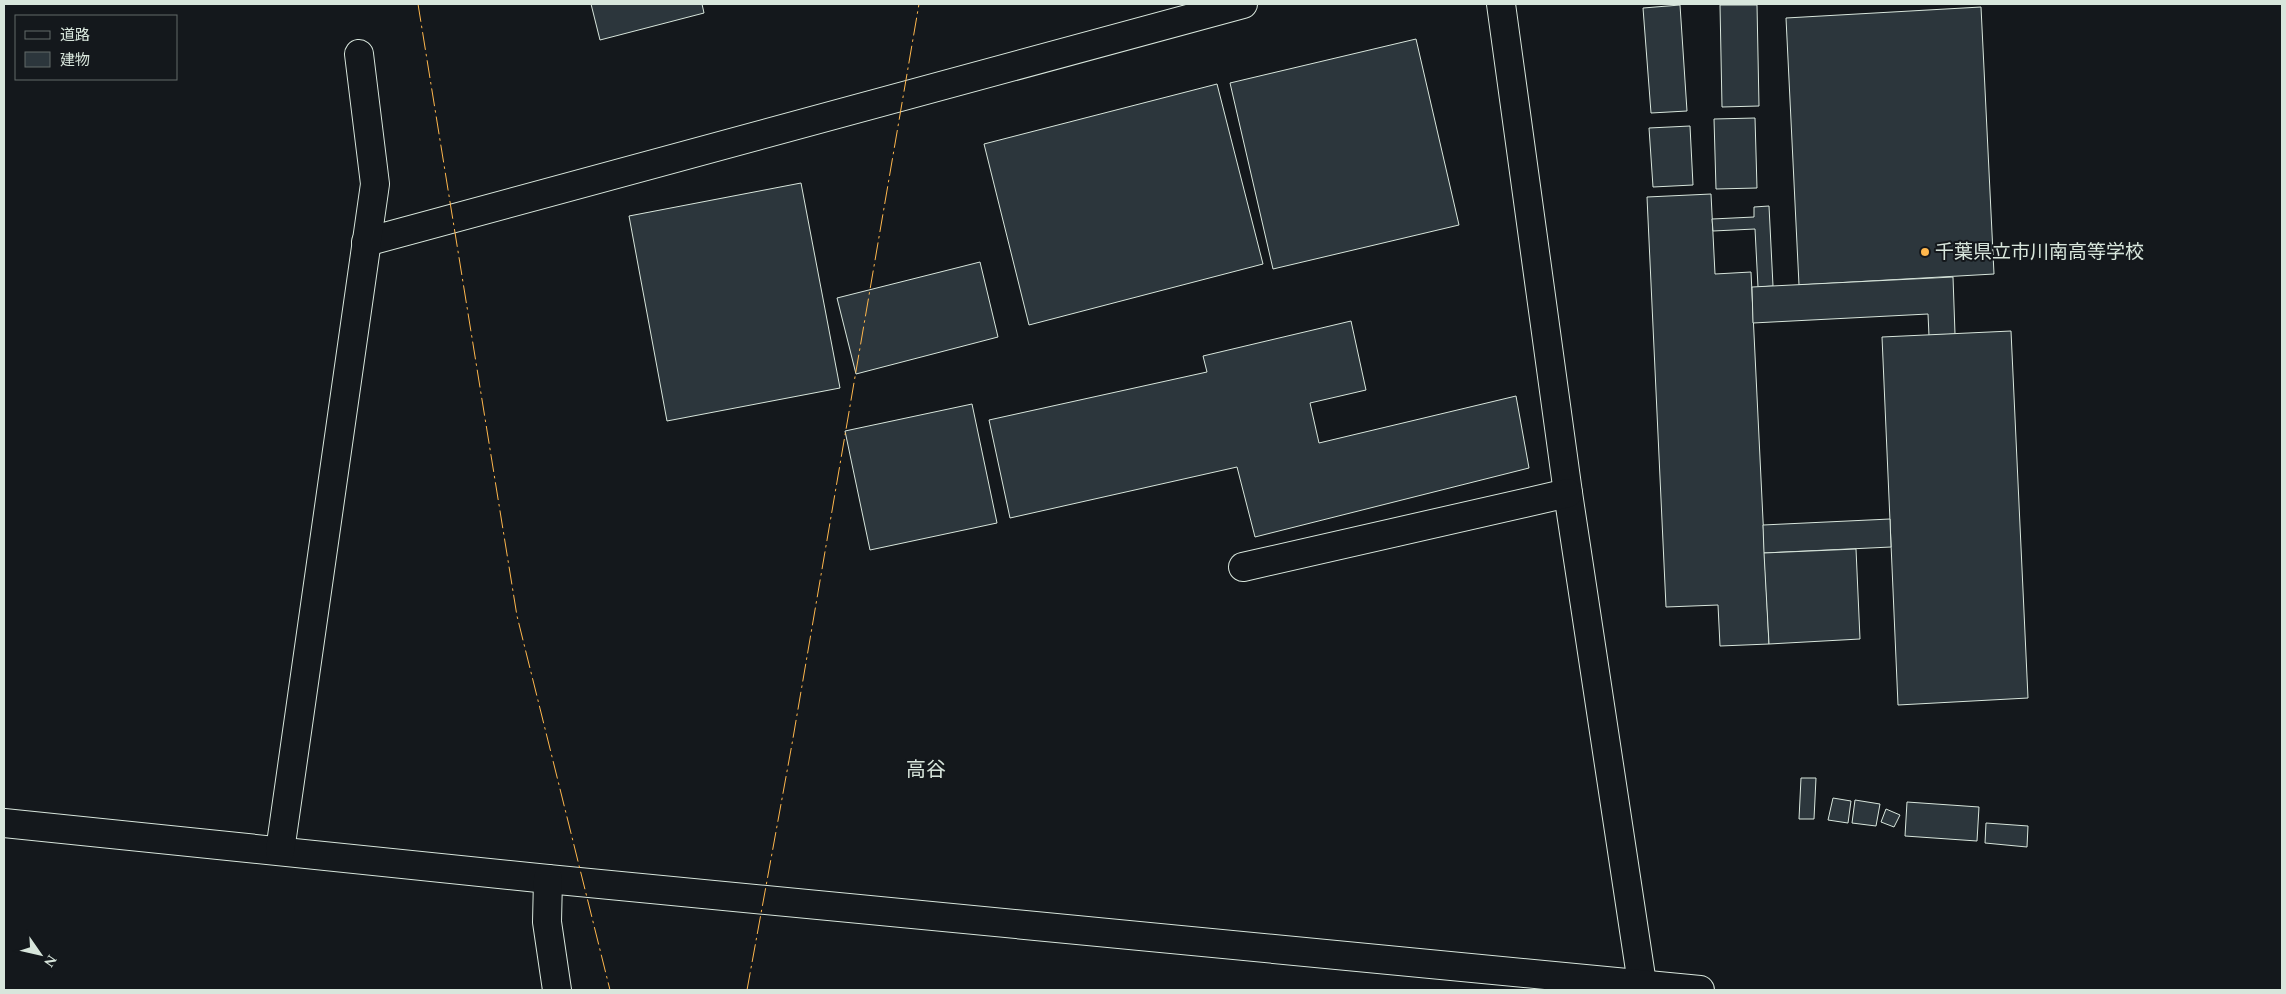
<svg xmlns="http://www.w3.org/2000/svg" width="2286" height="994" font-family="Spectral,'Noto Sans JP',serif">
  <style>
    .building { fill: #2c363c; stroke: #d8e6dc }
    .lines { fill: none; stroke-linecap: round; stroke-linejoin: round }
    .minor-casing { stroke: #d8e6dc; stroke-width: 30 }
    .minor { stroke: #14181c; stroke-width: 28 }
    .power { stroke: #ffb74d; stroke-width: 1; stroke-dasharray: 18 4 2.5 4; stroke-linecap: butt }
    .poi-dot { fill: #ffb74d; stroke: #14181c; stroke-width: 2 }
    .labels { text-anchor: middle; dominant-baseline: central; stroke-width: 4; stroke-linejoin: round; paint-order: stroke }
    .poi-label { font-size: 19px; fill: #d8e6dc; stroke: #14181c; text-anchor: start }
    .neighbourhood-label { font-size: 20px; fill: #d8e6dc; stroke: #14181c }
  </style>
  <rect width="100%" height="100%" fill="#14181c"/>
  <!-- building -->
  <g class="building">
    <polygon points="591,4 702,4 704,13 600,40"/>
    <polygon points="1680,5 1687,111 1651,113 1643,8"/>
    <polygon points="1720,5 1757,5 1759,106 1722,107"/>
    <polygon points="1981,7 1994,274 1799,285 1786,18"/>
    <polygon points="1416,39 1459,225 1273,269 1230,83"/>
    <polygon points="1217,84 1263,264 1029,325 984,144"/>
    <polygon points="1755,118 1757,188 1716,189 1714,119"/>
    <polygon points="1690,126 1693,185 1653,187 1649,128"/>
    <polygon points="801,183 840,388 667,421 629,216"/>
    <polygon points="1711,194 1715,274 1751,272 1769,644 1720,646 1718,605 1666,607 1647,197"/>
    <polygon points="1769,206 1773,286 1758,287 1755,229 1713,231 1712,219 1754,217 1754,207"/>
    <polygon points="980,262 998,337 856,374 837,298"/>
    <polygon points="1953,277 1955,334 1929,336 1928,314 1753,323 1752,287"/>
    <polygon points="1351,321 1366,390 1310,403 1319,443 1516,396 1529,468 1255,537 1237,467 1010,518 989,420 1207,372 1203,356"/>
    <polygon points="2011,331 2028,698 1898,705 1882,337"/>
    <polygon points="972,404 997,523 870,550 845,431"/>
    <polygon points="1890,519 1891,547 1764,553 1763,525"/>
    <polygon points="1856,549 1860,639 1769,644 1764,553"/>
    <polygon points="1801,778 1816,778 1814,819 1799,819"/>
    <polygon points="1833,798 1851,801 1848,823 1828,820"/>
    <polygon points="1855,800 1880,804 1876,826 1852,823"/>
    <polygon points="1907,802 1979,807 1977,841 1905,836"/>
    <polygon points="1886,809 1900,815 1894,827 1881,822"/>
    <polygon points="1986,823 2028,826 2027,847 1985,843"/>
  </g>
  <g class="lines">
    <defs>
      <g id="minor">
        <polyline points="1501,4 1568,493 1643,990"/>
        <polyline points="366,242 1243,4"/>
        <polyline points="1243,567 1568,493"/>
        <polyline points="4,823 548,879 1700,990"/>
        <polyline points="280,851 375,184 359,54"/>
        <polyline points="548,879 547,922 557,990"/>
      </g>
    </defs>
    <!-- minor casing -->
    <use href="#minor" class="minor-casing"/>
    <!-- minor -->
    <use href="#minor" class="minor"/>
    <!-- power -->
    <g class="power">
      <polyline points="418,4 517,616 610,990"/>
      <polyline points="747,990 792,744 919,4"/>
    </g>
  </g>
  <!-- markers -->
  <circle class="poi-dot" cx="1925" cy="252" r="5"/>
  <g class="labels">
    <!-- poi labels -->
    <g class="poi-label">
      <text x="1935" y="252">千葉県立市川南高等学校</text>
    </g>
    <!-- neighbourhood labels -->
    <g class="neighbourhood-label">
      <text x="926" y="770">高谷</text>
    </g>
  </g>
  <!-- border -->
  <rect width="2286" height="994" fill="none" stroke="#d8e6dc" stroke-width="10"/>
  <!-- legend -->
  <rect x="15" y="15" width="162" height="65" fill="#14181c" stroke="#626a69"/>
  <rect x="25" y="31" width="25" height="8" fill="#14181c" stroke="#626a69"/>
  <text x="60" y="40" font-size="15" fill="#d8e6dc">道路</text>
  <rect x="25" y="52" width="25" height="15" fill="#2c363c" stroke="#626a69"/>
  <text x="60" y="65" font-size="15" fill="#d8e6dc">建物</text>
  <!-- north arrow -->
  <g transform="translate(40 954) rotate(124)" stroke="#14181c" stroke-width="4" paint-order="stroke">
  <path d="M0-4L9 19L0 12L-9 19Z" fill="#d8e6dc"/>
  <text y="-8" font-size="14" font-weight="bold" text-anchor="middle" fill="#d8e6dc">N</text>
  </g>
</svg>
